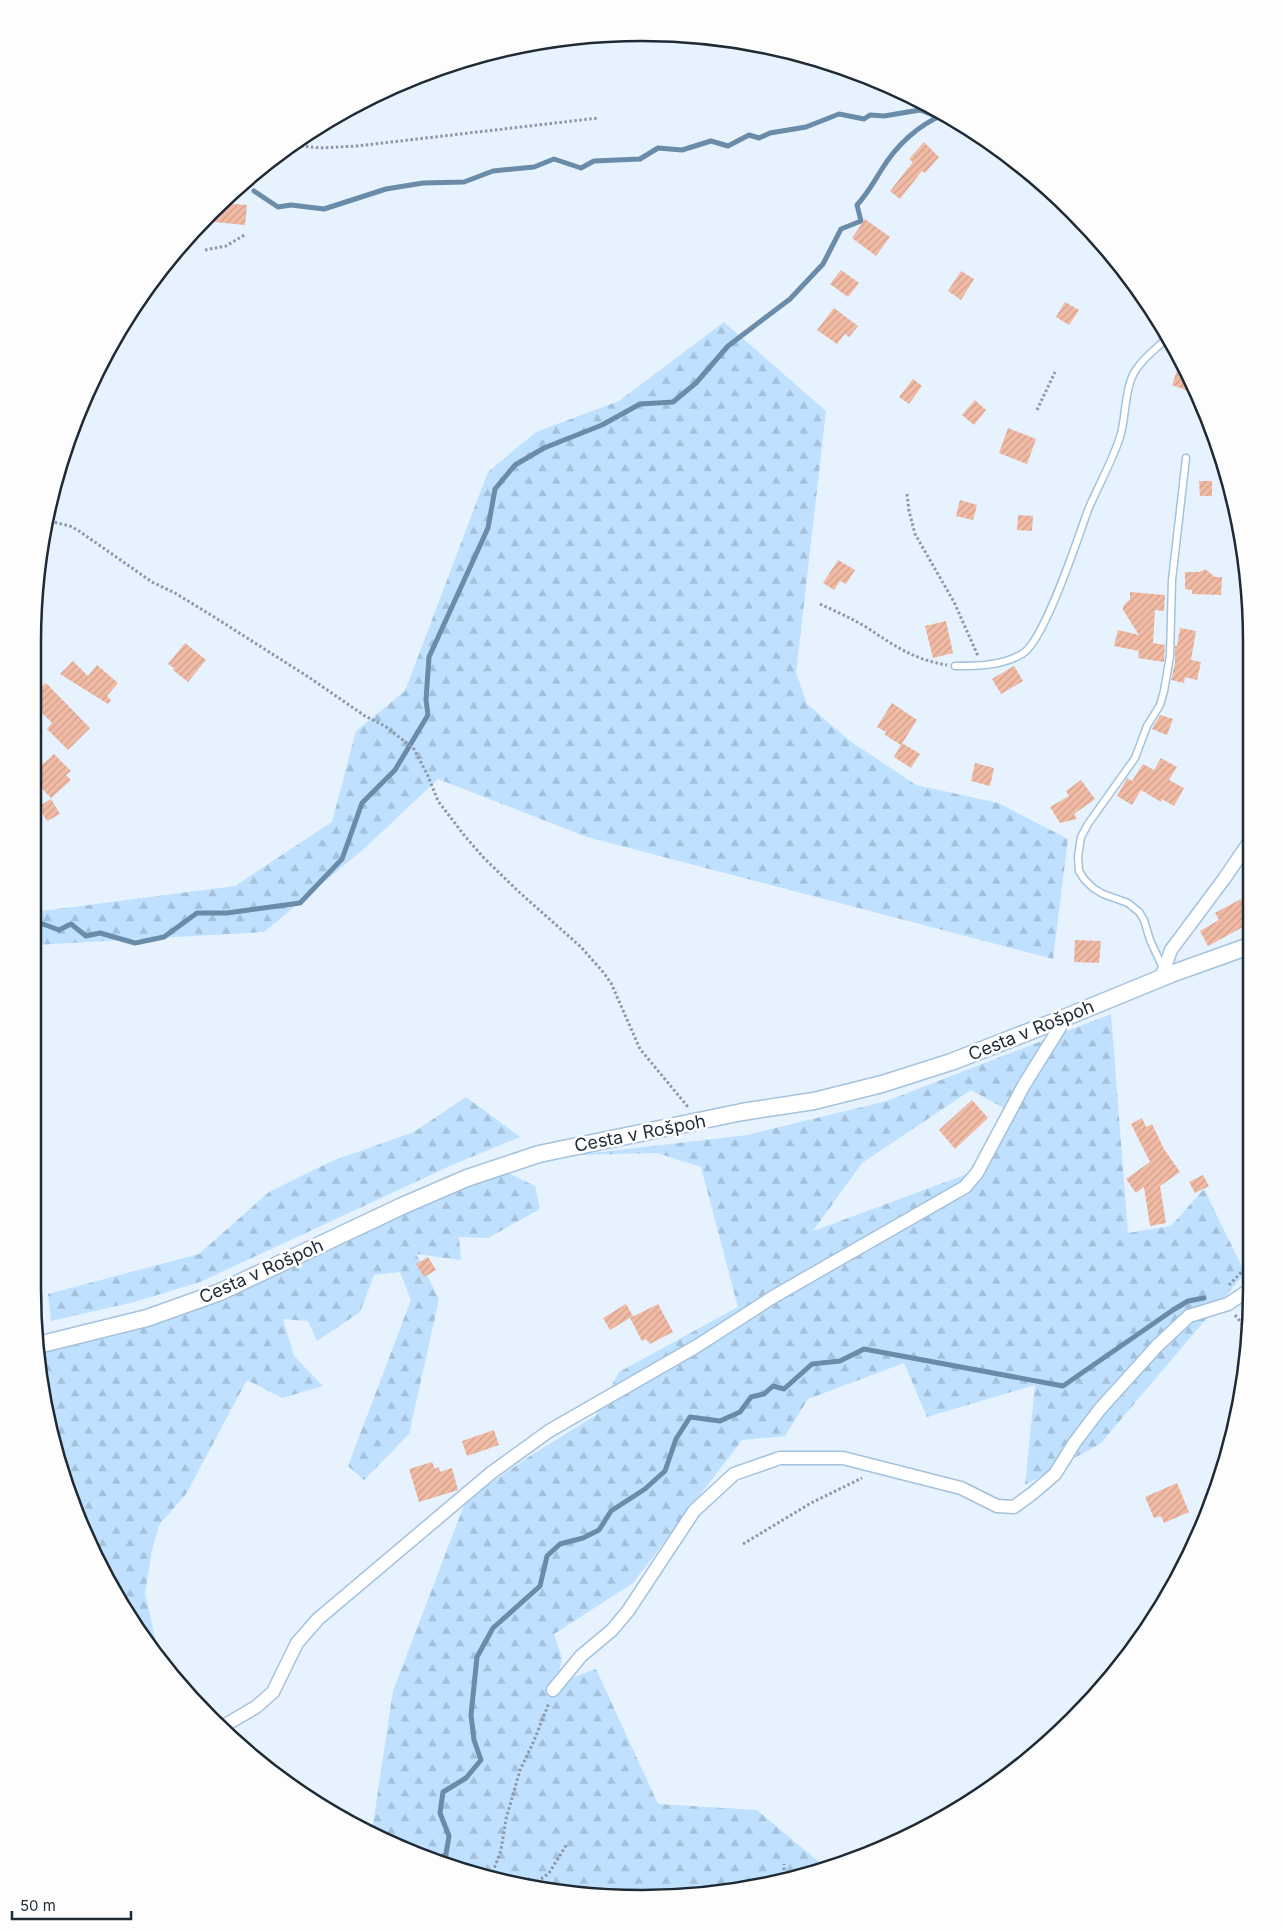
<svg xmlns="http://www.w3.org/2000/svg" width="1284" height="1931" font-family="Inter,sans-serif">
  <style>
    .forest { fill: url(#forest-firs); fill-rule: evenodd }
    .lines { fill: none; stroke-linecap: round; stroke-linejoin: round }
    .stream { stroke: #6b8ca9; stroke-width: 5 }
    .building { fill: url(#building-hatch) }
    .service-casing { stroke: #a5c2dd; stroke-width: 9 }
    .minor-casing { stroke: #a5c2dd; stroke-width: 15 }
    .tertiary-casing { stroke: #a5c2dd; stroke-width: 19 }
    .path { stroke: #8c98a3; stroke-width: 3; stroke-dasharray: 2.5 2.5; stroke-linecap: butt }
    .service { stroke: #fff; stroke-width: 6 }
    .minor { stroke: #fff; stroke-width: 12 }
    .tertiary { stroke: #fff; stroke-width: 16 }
    .labels { text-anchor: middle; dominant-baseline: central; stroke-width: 5; stroke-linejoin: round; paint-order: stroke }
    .street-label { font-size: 18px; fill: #1f2a35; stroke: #fdfdfd }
    .rim { fill: none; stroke: #1f2a35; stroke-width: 2.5 }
  </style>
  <defs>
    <pattern id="forest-firs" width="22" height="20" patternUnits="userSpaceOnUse" patternTransform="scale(1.25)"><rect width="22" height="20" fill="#bfe1ff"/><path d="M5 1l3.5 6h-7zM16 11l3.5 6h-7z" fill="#a4c1db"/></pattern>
    <pattern id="building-hatch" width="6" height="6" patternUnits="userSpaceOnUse" patternTransform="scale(1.25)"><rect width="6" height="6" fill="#f1baa4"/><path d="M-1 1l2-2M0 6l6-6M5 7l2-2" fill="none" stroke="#cea08e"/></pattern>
  </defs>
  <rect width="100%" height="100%" fill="#e6f2fd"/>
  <!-- forest -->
  <g class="forest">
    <polygon points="724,322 826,411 796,673 807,704 850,741 916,785 998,803 1068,839 1053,959 587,837 438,779 366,847 264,932 35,945 34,912 235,886 332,822 356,731 405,691 488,472 536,432 619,401"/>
    <path d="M 1111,1014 L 1128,1233 L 1171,1226 L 1204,1189 L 1245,1273 L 1100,1444 L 1025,1485 L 1035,1385 L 927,1417 L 904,1363 L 808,1399 L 785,1436 L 742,1440 L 633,1583 L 554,1634 L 562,1658 L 557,1683 L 596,1669 L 658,1804 L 757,1810 L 825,1867 L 761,1887 L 602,1897 L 523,1887 L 409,1852 L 372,1831 L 393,1691 L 466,1500 L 530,1456 L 596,1415 L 619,1372 L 738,1307 L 701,1167 L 657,1153 L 576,1155 L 747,1135 L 887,1101 ZM 971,1090 L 1011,1112 L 986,1167 L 813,1231 L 862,1163 Z"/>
    <polygon points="466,1097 520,1137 452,1165 200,1282 134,1302 51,1321 48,1294 199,1254 269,1192 332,1161 414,1132"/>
    <polygon points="508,1173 535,1186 540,1209 488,1238 459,1237 461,1260 416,1254 439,1299 409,1434 364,1480 348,1466 411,1300 400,1272 374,1275 360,1312 317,1341 308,1321 283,1319 294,1356 323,1386 282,1398 247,1380 186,1494 159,1525 152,1550 145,1593 155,1638 148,1644 135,1628 65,1485 38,1369 38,1354 143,1327 243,1290 424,1202"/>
  </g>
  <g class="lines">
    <!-- stream -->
    <g class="stream">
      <polyline points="254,191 278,207 291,205 324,209 386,189 423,183 464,182 493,171 534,167 554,159 581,168 594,161 640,159 658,148 682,150 711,141 728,146 749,135 759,138 770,133 806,127 839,114 864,119 870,115 884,116 920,110 938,117"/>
      <path d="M 35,926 L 43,924 L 59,930 L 71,924 L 86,936 L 100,933 L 135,943 L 164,937 L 197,913 L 227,913 L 300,903 L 342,859 L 362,803 L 395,770 L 428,715 L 426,700 L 429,657 L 488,528 L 495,489 L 515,465 L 544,448 L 602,425 L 640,404 L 673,402 L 696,383 L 728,346 L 790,299 L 823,264 L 841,229 L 861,221 L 857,205 C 868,193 873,183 882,169 C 896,146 918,125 943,115"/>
      <polyline points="1244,1314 1249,1314"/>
      <polyline points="437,1861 446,1854 449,1836 440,1813 443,1792 466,1778 481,1760 474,1740 471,1715 477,1657 493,1628 540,1586 547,1556 560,1544 583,1538 599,1530 611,1511 645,1489 665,1471 676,1439 690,1417 720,1421 740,1412 751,1397 764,1394 773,1386 784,1389 812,1364 840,1361 864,1349 1063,1386 1173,1310 1188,1301 1204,1298"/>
    </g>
  </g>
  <!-- building -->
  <g class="building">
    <polygon points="924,142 939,157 925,173 922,171 900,199 890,191 913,162 909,159"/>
    <polygon points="221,203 247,205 245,225 214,222 216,207"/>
    <polygon points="865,219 890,237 876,256 852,238"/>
    <polygon points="841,270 859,283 848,297 830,284"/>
    <polygon points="961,271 974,279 961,300 948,291"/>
    <polygon points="1065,302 1079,310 1069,325 1056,317"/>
    <polygon points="834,308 858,326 849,337 845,334 837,344 817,330"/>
    <polygon points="1180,362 1186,374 1197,394 1172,385"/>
    <polygon points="913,379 922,386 909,404 899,397"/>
    <polygon points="975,400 986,410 974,425 962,415"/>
    <polygon points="1008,428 1036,439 1027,464 999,453"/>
    <polygon points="1199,481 1212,481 1212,496 1200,496"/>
    <polygon points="960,500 977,505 973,520 956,516"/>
    <polygon points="1018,515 1033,516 1032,531 1017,530"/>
    <polygon points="838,560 855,570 846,584 840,581 834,590 823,583"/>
    <polygon points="1205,569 1215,577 1222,577 1221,595 1192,594 1192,590 1185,589 1185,572 1200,572"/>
    <polygon points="1130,592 1165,595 1164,611 1155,610 1153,643 1165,645 1164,662 1138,658 1139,651 1114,646 1118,630 1139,635 1123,610 1123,606 1130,599"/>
    <polygon points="946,621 953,653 933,658 925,626"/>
    <polygon points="1180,628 1196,631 1191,660 1201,662 1197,680 1185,677 1184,683 1171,680 1175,663 1175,646 1177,646"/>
    <polygon points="185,643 206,660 188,682 173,670 174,668 168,664"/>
    <polygon points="73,661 88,676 97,665 118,683 107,696 111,700 108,704 60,674"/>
    <polygon points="1014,666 1023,681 1001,694 992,679"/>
    <polygon points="46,683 90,728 68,750 47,729 52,723 33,704 33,695"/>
    <polygon points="892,703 917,720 901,745 885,735 886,732 877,727"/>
    <polygon points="1160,715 1173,719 1167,735 1152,729"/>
    <polygon points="902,743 920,754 911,768 894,757"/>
    <polygon points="54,754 71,771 66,775 71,780 51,798 33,779 33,773"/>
    <polygon points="1161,758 1177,767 1169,780 1184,788 1174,806 1162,799 1161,802 1141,790 1132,805 1117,796 1127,778 1132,781 1143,764 1154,770"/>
    <polygon points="975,763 994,768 990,786 971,781"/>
    <polygon points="1081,780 1095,799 1074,814 1077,819 1060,823 1050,807 1069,796 1066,791"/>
    <polygon points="51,799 60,814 47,821 38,807"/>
    <polygon points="1241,899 1252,917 1252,922 1208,946 1200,931 1219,920 1215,913"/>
    <polygon points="1075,940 1101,941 1099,963 1074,962"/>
    <polygon points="972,1100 988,1118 955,1149 939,1130"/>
    <polygon points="1142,1118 1146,1127 1152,1124 1164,1149 1180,1172 1160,1186 1166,1223 1150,1226 1144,1187 1136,1193 1126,1179 1150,1162 1131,1124"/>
    <polygon points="1203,1175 1209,1186 1195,1193 1189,1182"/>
    <polygon points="428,1257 436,1270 424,1277 416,1264"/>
    <polygon points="626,1304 633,1316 610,1330 603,1318"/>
    <polygon points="658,1304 673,1332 650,1344 646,1339 642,1341 630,1318"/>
    <polygon points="494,1430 499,1445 467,1456 462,1441"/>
    <polygon points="432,1462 435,1469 439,1467 440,1472 452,1468 458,1490 419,1502 409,1469"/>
    <polygon points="1177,1483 1189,1512 1164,1523 1161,1516 1154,1518 1145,1497"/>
  </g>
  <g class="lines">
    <defs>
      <g id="service">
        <path d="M 955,666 C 977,666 1002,666 1022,654 C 1044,642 1078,538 1088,510 C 1098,486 1112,462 1120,437 C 1126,418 1124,396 1132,377 C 1139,361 1155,350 1167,338"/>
        <polyline points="1163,968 1150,940 1144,920 1139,912 1128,903 1103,894 1093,888 1084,879 1079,871 1078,857 1081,837 1088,824 1135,758 1147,726 1160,705 1164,691 1170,656 1172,580 1186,458"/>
      </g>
      <g id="minor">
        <polyline points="1161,978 1171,950 1224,879 1252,838"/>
        <polyline points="553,1690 581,1656 612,1630 628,1611 694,1511 734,1474 780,1458 843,1458 961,1488 997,1506 1014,1507 1033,1493 1055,1474 1075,1442 1100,1409 1157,1346 1189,1316 1228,1304 1252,1288"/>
        <polyline points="220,1728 256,1707 273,1692 297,1643 318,1619 491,1473 549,1431 697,1346 773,1297 965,1187 977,1173 1024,1085 1060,1027 1059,1020"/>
      </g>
      <polyline id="tertiary" points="38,1345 147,1318 220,1292 402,1206 467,1178 539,1154 742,1112 814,1101 882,1084 951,1062 1059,1020 1171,974 1252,945"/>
    </defs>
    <!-- service casing -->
    <use href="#service" class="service-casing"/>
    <!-- minor casing -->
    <use href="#minor" class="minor-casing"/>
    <!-- tertiary casing -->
    <use href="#tertiary" class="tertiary-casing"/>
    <!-- path -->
    <g class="path">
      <polyline points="291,145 320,148 357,146 598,118"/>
      <polyline points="205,250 226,246 246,234"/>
      <polyline points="1037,410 1055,372"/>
      <polyline points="907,494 909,511 915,534 954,602 978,656"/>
      <polyline points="45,520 70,526 79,531 152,582 175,593 211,615 310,678 365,716 385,726 414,749 428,776 438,801 464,835 483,857 519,892 581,947 603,972 611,983 640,1049 688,1107"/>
      <path d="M 820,604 C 835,611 851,618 866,627 C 895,646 912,659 947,665"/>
      <polyline points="1229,1285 1252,1261"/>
      <polyline points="1235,1315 1247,1330"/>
      <polyline points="743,1544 811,1503 862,1478"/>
      <polyline points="491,1877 501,1850 506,1819 520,1770 533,1743 549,1703"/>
      <polyline points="784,1880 784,1864"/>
      <polyline points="529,1888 549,1873 567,1844"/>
    </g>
    <!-- service -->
    <use href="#service" class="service"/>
    <!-- minor -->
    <use href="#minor" class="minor"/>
    <!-- tertiary -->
    <use href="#tertiary" class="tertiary"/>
  </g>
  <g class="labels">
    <!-- street labels -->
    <g class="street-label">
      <text transform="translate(1031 1030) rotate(-22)">Cesta v Rošpoh</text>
      <text transform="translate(640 1133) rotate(-11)">Cesta v Rošpoh</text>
      <text transform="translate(261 1271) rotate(-24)">Cesta v Rošpoh</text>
    </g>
  </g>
  <!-- crop -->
  <path d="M0 0H1284V1931H0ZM642 41H642A601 601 0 0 1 1243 642V1289A601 601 0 0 1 642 1890H642A601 601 0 0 1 41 1289V642A601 601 0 0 1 642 41Z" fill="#fdfdfd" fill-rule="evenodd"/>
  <path class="rim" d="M642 41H642A601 601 0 0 1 1243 642V1289A601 601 0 0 1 642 1890H642A601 601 0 0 1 41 1289V642A601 601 0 0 1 642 41Z"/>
  <!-- scale -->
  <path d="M12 1911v8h119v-8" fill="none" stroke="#1f2a35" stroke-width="2.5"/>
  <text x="20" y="1911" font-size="15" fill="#1f2a35" stroke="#fdfdfd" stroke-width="4" paint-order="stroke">50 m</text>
</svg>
